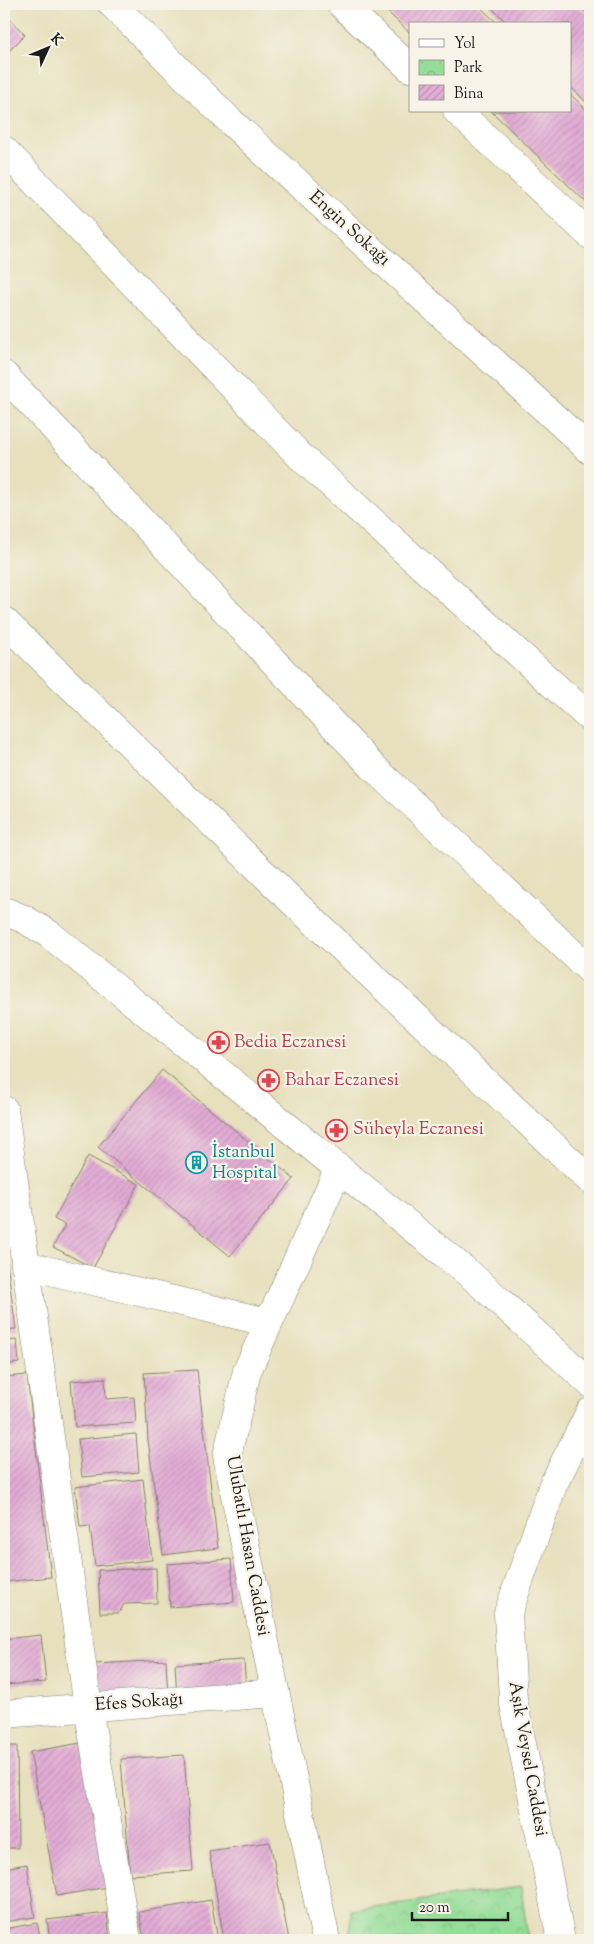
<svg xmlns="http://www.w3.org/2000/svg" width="594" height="1944" font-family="'Sorts Mill Goudy',serif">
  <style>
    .park { fill: url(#park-crowns); stroke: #587c5a }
    .building { fill: url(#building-hatch) }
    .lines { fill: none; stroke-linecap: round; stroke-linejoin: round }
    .minor-casing { stroke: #827e6c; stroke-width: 29 }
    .secondary-casing { stroke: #827e6c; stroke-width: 29 }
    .minor { stroke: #fff; stroke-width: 28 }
    .secondary { stroke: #fff; stroke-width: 28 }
    .labels { text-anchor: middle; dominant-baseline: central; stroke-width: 4.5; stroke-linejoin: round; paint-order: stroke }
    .street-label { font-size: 18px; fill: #1c1c1c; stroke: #f7f3e8 }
    .health-label { font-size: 18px; fill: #be3a42; stroke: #f7f3e8; text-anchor: start }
    .culture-label { font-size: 18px; fill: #0d838f; stroke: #f7f3e8; text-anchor: start }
  </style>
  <defs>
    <pattern id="park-crowns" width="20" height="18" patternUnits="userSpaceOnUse" patternTransform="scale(1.25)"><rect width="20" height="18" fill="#95dd98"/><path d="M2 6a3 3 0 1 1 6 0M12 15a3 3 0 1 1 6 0" fill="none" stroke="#80bd82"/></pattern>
    <pattern id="building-hatch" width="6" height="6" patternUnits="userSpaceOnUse" patternTransform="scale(1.25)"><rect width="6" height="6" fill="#e2acd5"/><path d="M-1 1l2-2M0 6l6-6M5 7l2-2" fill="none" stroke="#c193b6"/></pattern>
  </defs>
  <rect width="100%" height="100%" fill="#f7f3e8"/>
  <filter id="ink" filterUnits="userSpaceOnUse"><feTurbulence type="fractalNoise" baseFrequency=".02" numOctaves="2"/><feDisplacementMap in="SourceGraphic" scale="10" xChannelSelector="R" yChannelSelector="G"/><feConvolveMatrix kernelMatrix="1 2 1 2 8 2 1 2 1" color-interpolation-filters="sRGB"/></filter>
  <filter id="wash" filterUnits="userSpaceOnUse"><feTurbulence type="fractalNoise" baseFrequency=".0096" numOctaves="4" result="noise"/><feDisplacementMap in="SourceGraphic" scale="20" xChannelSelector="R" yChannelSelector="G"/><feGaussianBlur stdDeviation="1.12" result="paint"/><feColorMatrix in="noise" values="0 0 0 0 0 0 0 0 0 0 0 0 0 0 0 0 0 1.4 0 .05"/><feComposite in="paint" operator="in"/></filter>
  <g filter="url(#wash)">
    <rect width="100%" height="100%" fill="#e7e0bd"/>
    <!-- park -->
    <polygon class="park" points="521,1887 528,1940 349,1940 351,1910"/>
    <g id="blocks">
      <!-- building -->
      <g class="building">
        <polygon points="379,4 477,4 498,24 410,24 410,33"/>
        <polygon points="488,4 576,4 590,17 590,106 570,86 570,24 508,24"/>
        <polygon points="4,13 25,35 4,56"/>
        <polygon points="570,94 590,113 590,206 491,111 570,111"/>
        <polygon points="162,1070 294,1179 230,1256 98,1147"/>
        <polygon points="88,1156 139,1184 93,1268 53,1247 65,1225 54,1219"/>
        <polygon points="4,1242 16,1329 4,1330"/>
        <polygon points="17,1340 19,1363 4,1365 4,1341"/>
        <polygon points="197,1370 218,1548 163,1555 148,1440 144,1373"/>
        <polygon points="27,1375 51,1577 4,1582 4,1377"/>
        <polygon points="105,1378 106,1399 134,1397 136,1423 75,1427 71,1381"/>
        <polygon points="136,1434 139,1472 82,1477 78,1439"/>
        <polygon points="143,1479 152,1560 95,1566 90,1526 80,1527 75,1487"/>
        <polygon points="231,1559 234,1602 170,1607 167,1564"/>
        <polygon points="156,1568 157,1603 124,1604 119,1613 100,1613 98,1570"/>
        <polygon points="41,1635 46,1682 4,1685 4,1639"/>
        <polygon points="166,1660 168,1697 97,1701 95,1664"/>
        <polygon points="244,1660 246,1693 177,1698 175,1664"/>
        <polygon points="86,1742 113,1886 57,1896 30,1752"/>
        <polygon points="4,1746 17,1746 18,1848 4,1848"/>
        <polygon points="184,1755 193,1871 130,1875 121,1759"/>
        <polygon points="270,1842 289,1940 224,1940 209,1851"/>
        <polygon points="27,1864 35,1917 4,1922 4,1868"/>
        <polygon points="211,1900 218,1940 144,1940 139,1912"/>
        <polygon points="107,1913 110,1940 50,1940 47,1920"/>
        <polygon points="37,1923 41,1940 4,1940 4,1929"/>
      </g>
    </g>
  </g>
  <g filter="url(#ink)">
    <use href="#blocks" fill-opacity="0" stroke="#827e6c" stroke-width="1"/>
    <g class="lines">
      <defs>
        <g id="minor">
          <polyline points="112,4 231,122 590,450"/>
          <polyline points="341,4 410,68"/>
          <polyline points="457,111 590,235"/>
          <polyline points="4,150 300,456 590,718"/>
          <polyline points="4,375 372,766 590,970"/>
          <polyline points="4,621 292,901 590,1180"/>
          <polyline points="4,911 24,919 49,934 473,1277 590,1383"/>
          <polyline points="4,1110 88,1707 127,1940"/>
          <polyline points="25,1265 267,1322"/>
          <polyline points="4,1714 274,1693"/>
          <polyline points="326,1940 227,1456 247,1371 339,1168"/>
        </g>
        <polyline id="secondary" points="561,1940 513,1699 508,1613 553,1485 590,1412"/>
      </defs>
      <!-- minor casing -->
      <use href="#minor" class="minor-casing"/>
      <!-- secondary casing -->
      <use href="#secondary" class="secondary-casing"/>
      <!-- minor -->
      <use href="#minor" class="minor"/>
      <!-- secondary -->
      <use href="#secondary" class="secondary"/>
    </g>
  </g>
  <!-- icons -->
  <defs>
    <symbol id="pharmacy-ring" viewBox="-11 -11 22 22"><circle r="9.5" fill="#f7f3e8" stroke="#e0444e" stroke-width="1.5"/><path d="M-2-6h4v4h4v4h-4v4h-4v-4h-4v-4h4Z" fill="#e0444e"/></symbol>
    <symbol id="building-ring" viewBox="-11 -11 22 22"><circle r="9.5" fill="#f7f3e8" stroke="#0f9aa8" stroke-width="1.5"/><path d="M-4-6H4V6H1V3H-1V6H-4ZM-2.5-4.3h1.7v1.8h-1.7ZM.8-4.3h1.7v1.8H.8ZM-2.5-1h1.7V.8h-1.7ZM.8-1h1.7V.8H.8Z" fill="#0f9aa8"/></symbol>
  </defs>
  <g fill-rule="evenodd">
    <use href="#pharmacy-ring" x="206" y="1030" width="25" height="25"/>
    <use href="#pharmacy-ring" x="256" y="1068" width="25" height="25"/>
    <use href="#pharmacy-ring" x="324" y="1118" width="25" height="25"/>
    <use href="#building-ring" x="184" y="1150" width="25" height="25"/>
  </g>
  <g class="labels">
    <!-- street labels -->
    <g class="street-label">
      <text transform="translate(349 229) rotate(42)">Engin Sokağı</text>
      <text transform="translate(247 1546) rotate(80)">Ulubatlı Hasan Caddesi</text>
      <text transform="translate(139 1703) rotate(-4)">Efes Sokağı</text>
      <text transform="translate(527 1759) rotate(80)">Aşık Veysel Caddesi</text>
    </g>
    <!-- health labels -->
    <g class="health-label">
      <text x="234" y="1043">Bedia Eczanesi</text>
      <text x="285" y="1081">Bahar Eczanesi</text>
      <text x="353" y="1130">Süheyla Eczanesi</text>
    </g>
    <!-- culture labels -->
    <g class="culture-label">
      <text x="212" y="1153">İstanbul<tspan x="212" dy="21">Hospital</tspan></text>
    </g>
  </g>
  <!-- margin -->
  <rect width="594" height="1944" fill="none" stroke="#f7f3e8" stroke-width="20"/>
  <!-- legend -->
  <rect x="409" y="22" width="162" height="90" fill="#f7f3e8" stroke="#9f9d96"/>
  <rect x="419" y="39" width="25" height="8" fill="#ffffff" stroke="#9f9d96"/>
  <text x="454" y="48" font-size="15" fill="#1c1c1c">Yol</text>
  <rect x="419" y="60" width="25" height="15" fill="url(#park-crowns)" stroke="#9f9d96"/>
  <text x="454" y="72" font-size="15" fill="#1c1c1c">Park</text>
  <rect x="419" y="85" width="25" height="15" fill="url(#building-hatch)" stroke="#9f9d96"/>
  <text x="454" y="98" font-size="15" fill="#1c1c1c">Bina</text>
  <!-- north arrow -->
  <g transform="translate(48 48) rotate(46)" stroke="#f7f3e8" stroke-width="4" paint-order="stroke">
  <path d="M0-4L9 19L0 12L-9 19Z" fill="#1c1c1c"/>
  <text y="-8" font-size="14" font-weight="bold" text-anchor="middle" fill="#1c1c1c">K</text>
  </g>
  <!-- scale -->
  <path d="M412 1912v8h96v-8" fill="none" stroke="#1c1c1c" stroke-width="2.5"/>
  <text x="419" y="1912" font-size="15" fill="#1c1c1c" stroke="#f7f3e8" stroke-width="4" paint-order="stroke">20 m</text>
</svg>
